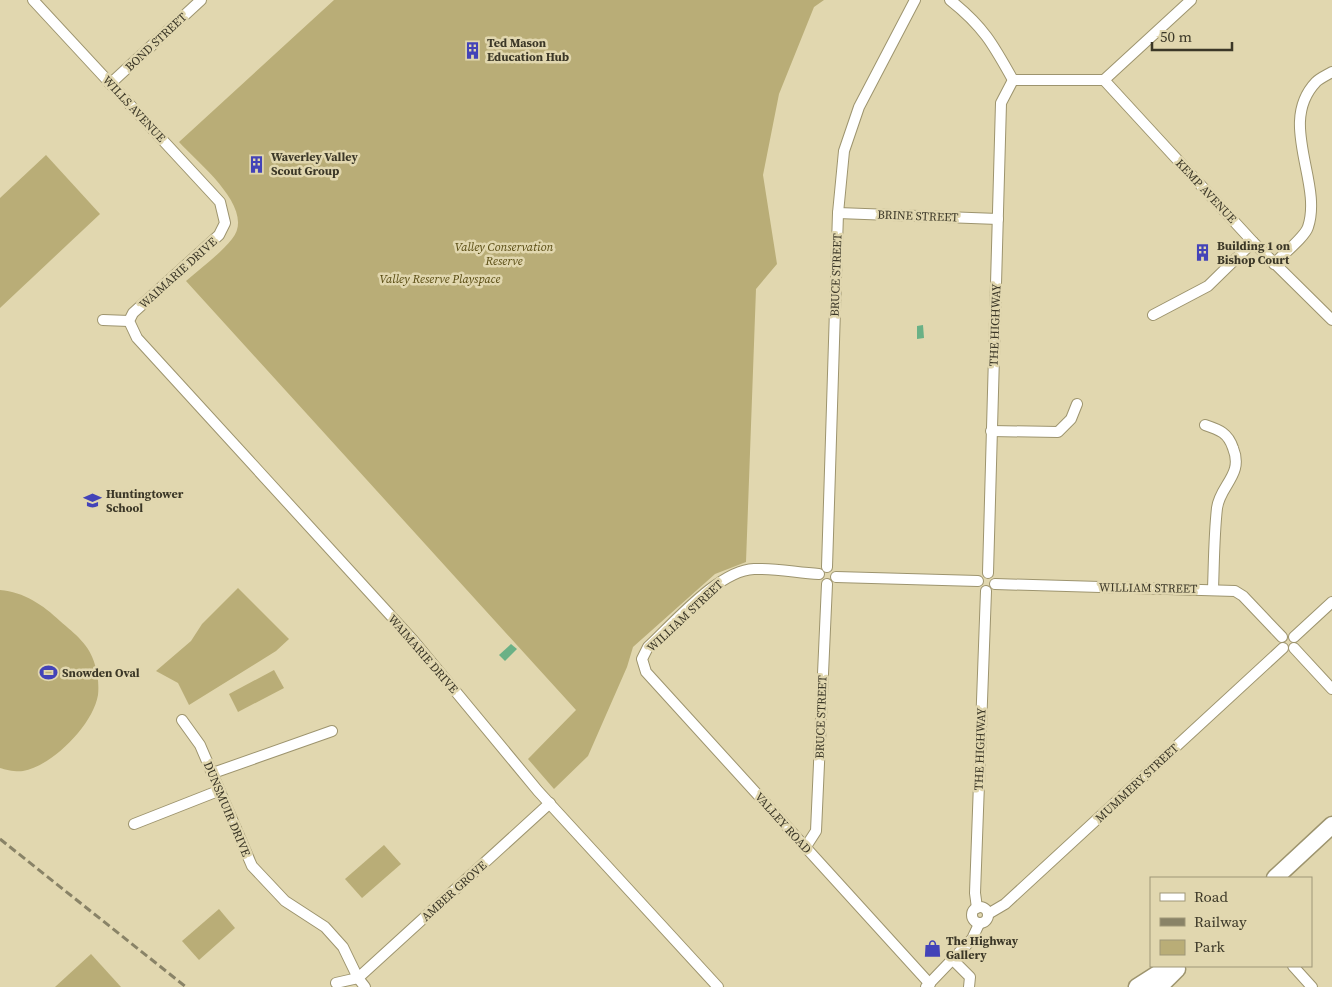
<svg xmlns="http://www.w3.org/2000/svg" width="1332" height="987" font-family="'Source Serif 4',serif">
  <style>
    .green { fill: #b9ad77 }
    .water { fill: #6ab186 }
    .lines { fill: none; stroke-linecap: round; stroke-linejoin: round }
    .minor-casing { stroke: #9d946e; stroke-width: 12 }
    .primary-casing { stroke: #9d946e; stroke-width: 19 }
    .minor { stroke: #fff; stroke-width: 10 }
    .primary { stroke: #fff; stroke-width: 16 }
    .rail { stroke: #898367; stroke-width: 3; stroke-dasharray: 8 4; stroke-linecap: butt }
    .labels { text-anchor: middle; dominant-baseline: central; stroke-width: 5; stroke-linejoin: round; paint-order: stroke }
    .street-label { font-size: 12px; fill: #3b3727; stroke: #e1d7af }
    .poi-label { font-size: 12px; font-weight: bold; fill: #3b3727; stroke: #e1d7af; text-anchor: start }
    .park-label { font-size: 12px; font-style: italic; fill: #574a10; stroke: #e1d7af }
  </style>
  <rect width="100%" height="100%" fill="#e1d7af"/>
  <!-- green -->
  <g class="green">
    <path d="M 334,0 L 824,0 L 814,7 L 779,94 L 763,175 L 777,264 L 756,289 L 746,562 L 715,574 L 633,647 L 627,667 L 588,756 L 554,789 L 528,759 L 576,710 L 186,281 C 201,268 219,255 232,239 C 257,209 198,163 179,142 Z"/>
    <polygon points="46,155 100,214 0,308 0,198"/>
    <polygon points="238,588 289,639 276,651 189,705 178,683 156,671 191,641 202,624"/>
    <path d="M 0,590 C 24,592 43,605 60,621 C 75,634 90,645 95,665 C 98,674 99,686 98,695 C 93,725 52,766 23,771 C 16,772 6,770 0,768 Z"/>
    <polygon points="274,670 284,688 238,712 229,694"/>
    <polygon points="384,845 401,864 362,898 345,879"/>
    <polygon points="219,909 235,928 199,960 182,941"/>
    <polygon points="91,954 121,987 55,987"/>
  </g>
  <!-- water -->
  <g class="water">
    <polygon points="923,325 924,338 917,339 917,326"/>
    <polygon points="511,644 517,649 505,661 499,655"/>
  </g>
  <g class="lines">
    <defs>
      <g id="minor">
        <polyline points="33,0 220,202 225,223 219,235 133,313 129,321 137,338 413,640 538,791 718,987"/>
        <path d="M 950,0 C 983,26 993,44 1013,80"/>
        <polyline points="1013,80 1104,80 1191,0"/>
        <polyline points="1104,80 1253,242 1332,320"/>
        <polyline points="110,84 201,0"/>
        <polyline points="838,213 998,219"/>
        <path d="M 1274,264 C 1282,255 1305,237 1308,227 C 1323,182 1277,123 1316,82 C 1320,78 1327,75 1332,72"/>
        <polyline points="1153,315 1208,286 1253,242"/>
        <polyline points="103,320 129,321"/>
        <path d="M 1205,425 C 1220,430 1228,433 1233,448 C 1244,475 1220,485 1217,508 C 1214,535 1214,562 1213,589"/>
        <polyline points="991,431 1058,432 1071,419 1077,404"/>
        <polyline points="827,567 838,213 844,151 859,107 915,0"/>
        <polyline points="988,573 1001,103 1013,80"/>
        <path d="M 819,574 C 798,573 775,568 754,569 C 719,570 673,624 648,647 L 642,659 L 646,672 L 930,984"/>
        <polyline points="836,577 978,581"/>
        <polyline points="995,584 1235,591 1243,596 1282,637"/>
        <polyline points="1294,637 1332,602"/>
        <polyline points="1294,648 1332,689"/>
        <polyline points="182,720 200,745 252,866 285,901 325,927 343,947 358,978 336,983"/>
        <polyline points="213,773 332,731"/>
        <polyline points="134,824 218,791"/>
        <polyline points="805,848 816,831 827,584"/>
        <circle cx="980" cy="915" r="8"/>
        <polyline points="977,908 975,893 986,591"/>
        <polyline points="988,914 1005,904 1283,648"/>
        <polyline points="953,960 970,977 969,987"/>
        <polyline points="1293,966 1312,987"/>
        <polyline points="365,987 358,978 550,803"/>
        <polyline points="926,987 972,939 979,924"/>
      </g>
      <g id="primary">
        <polyline points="1275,878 1332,825"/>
        <polyline points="1137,987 1170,966"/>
        <polyline points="1159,987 1177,969"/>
      </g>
    </defs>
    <!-- minor casing -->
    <use href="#minor" class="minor-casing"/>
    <!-- primary casing -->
    <use href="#primary" class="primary-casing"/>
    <!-- minor -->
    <use href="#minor" class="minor"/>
    <!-- primary -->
    <use href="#primary" class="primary"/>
    <!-- rail -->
    <polyline class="rail" points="0,839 186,987"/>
  </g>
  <!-- icons -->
  <defs>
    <symbol id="building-bare" viewBox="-9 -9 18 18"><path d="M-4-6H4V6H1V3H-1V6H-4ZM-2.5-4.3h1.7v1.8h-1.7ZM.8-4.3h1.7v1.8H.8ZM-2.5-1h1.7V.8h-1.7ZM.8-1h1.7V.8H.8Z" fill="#4343b8" stroke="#e1d7af" stroke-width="2.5" paint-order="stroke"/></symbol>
    <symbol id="school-bare" viewBox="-9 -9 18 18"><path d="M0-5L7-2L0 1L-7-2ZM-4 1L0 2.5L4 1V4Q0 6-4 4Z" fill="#4343b8" stroke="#e1d7af" stroke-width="2.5" paint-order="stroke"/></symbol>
    <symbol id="stadium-bare" viewBox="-9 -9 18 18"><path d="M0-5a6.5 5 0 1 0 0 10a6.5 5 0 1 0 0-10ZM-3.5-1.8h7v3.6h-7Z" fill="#4343b8" stroke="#e1d7af" stroke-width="2.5" paint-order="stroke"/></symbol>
    <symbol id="shop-bare" viewBox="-9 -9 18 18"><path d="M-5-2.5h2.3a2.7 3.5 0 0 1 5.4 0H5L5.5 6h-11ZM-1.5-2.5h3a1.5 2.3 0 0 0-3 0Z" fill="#4343b8" stroke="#e1d7af" stroke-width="2.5" paint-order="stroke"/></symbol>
  </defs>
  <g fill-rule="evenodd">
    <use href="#building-bare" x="460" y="38" width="25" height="25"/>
    <use href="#building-bare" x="244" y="152" width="25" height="25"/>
    <use href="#building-bare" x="1190" y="240" width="25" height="25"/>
    <use href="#school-bare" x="80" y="488" width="25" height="25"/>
    <use href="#stadium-bare" x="36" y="660" width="25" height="25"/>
    <use href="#shop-bare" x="920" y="936" width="25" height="25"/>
  </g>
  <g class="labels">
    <!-- street labels -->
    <g class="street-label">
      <text transform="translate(156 42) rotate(-43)">BOND STREET</text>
      <text transform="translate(134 109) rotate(47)">WILLS AVENUE</text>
      <text transform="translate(1206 191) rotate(47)">KEMP AVENUE</text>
      <text transform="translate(918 216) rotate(2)">BRINE STREET</text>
      <text transform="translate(178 273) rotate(-42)">WAIMARIE DRIVE</text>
      <text transform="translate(836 275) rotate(-88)">BRUCE STREET</text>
      <text transform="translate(995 325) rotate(-88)">THE HIGHWAY</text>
      <text transform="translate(1148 588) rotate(1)">WILLIAM STREET</text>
      <text transform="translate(685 616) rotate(-43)">WILLIAM STREET</text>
      <text transform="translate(423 654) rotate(49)">WAIMARIE DRIVE</text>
      <text transform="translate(821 717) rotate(-88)">BRUCE STREET</text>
      <text transform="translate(980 749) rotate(-88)">THE HIGHWAY</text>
      <text transform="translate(1137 783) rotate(-43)">MUMMERY STREET</text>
      <text transform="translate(227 809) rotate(67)">DUNSMUIR DRIVE</text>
      <text transform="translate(783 823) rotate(48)">VALLEY ROAD</text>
      <text transform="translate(454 891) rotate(-42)">AMBER GROVE</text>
    </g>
    <!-- poi labels -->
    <g class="poi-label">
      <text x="487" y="43">Ted Mason<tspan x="487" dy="14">Education Hub</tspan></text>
      <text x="271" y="157">Waverley Valley<tspan x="271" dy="14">Scout Group</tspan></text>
      <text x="1217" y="246">Building 1 on<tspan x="1217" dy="14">Bishop Court</tspan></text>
      <text x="106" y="494">Huntingtower<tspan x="106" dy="14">School</tspan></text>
      <text x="62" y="673">Snowden Oval</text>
      <text x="946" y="941">The Highway<tspan x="946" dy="14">Gallery</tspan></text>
    </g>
    <!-- park labels -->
    <g class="park-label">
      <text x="504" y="247">Valley Conservation<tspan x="504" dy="14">Reserve</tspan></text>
      <text x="440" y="279">Valley Reserve Playspace</text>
    </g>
  </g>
  <!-- legend -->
  <rect x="1150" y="877" width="162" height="90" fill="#e1d7af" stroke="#9f9779"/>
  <rect x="1160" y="893" width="25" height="8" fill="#ffffff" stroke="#9f9779"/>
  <text x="1194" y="902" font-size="15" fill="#3b3727">Road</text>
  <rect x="1160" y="918" width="25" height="8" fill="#898367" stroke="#9f9779"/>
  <text x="1194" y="927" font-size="15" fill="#3b3727">Railway</text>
  <rect x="1160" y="940" width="25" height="15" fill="#b9ad77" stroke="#9f9779"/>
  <text x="1194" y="952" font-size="15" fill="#3b3727">Park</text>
  <!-- scale -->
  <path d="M1152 42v8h80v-8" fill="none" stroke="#3b3727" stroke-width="2.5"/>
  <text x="1160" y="42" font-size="15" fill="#3b3727" stroke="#e1d7af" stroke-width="4" paint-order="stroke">50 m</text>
</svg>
